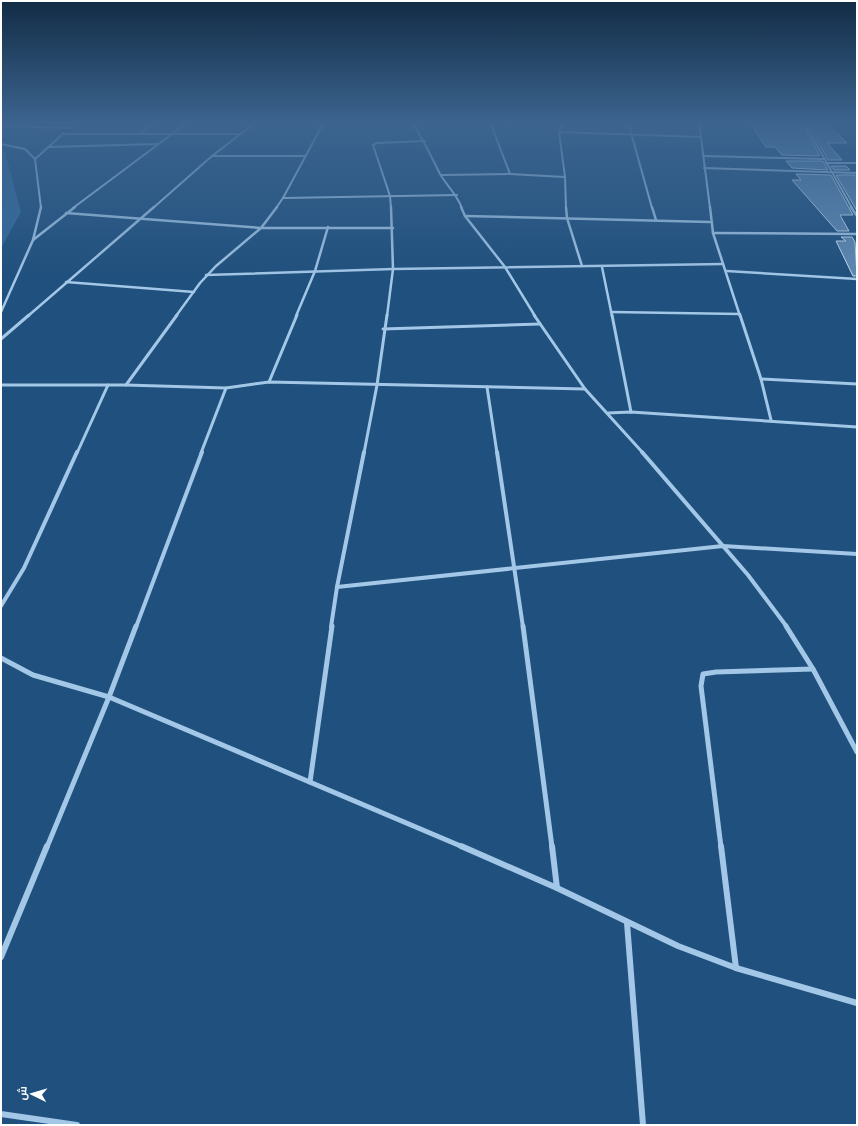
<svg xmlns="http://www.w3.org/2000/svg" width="858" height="1126" font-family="'Work Sans',Cairo,sans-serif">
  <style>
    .green { fill: #336a9b }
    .building { fill: #5e89b1; stroke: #c7e0f5 }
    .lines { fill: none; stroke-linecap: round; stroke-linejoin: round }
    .minor-far5 { stroke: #a3c7e7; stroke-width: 2 }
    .minor-far4 { stroke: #a3c7e7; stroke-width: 2.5 }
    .minor-far3 { stroke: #a3c7e7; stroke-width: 3 }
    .minor-far2 { stroke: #a3c7e7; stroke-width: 4 }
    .minor-far1 { stroke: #a3c7e7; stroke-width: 5 }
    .minor { stroke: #a3c7e7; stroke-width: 6 }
  </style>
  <rect width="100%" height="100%" fill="#20507d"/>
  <!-- green -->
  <polygon class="green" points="1,149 4,149 21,212 1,248"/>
  <!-- building -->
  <g class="building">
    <polygon points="772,122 802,122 820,156 782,155 775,147 766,147 750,123 774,124"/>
    <polygon points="807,122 825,122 847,143 827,143 842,160 828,160"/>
    <polygon points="786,161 823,161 828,170 792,168"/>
    <polygon points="831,166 846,166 850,170 834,170"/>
    <polygon points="796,174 831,175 853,215 840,215 849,231 837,231 792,180 801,180"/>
    <polygon points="836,175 855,175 857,178 857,211"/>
    <polygon points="841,237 852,237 855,242 857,276 853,276 836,241 846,241"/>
  </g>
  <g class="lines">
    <!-- minor-far5 -->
    <g class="minor-far5">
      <path d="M 412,122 C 423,139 431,156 440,174 C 447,186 456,193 462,208"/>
      <polyline points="490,122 510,174"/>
      <polyline points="564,122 559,132 565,177 566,208"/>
      <polyline points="628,122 652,208"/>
      <polyline points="699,122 710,208"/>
      <polyline points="804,122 852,208"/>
      <polyline points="1,126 70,128"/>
      <polyline points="69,128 76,122"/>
      <polyline points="559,132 701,137"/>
      <polyline points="141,133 154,122"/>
      <polyline points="63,134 242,134"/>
      <polyline points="1,144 25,149 35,159 41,208"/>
      <polyline points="49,147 157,144"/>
      <polyline points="212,156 306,156"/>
      <polyline points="703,156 824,159"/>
      <polyline points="35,159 64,133"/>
      <polyline points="826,163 857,163"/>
      <polyline points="704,168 857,173"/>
      <polyline points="441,175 510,174 565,177"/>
      <polyline points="283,198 457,195"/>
      <polyline points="73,208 188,122"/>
      <polyline points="153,208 212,156 256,122"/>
      <polyline points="276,208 283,198 324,122"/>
      <polyline points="391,208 390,196 373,145 377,143 425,141"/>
    </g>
    <!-- minor-far4 -->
    <g class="minor-far4">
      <polyline points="461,207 465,216 505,267 535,316"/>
      <polyline points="566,207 567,218 582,266"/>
      <polyline points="652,207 656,220"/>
      <polyline points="710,207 713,233 740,316"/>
      <polyline points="851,207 857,216"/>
      <polyline points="66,213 261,228 393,228"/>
      <polyline points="465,216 710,222"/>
      <polyline points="713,233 857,234"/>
      <polyline points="33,240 75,207"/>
      <polyline points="602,267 612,316"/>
      <polyline points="727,271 857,279"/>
      <polyline points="206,275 393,269 723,264"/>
      <polyline points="66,282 194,292"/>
      <polyline points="1,312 33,240 41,207"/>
      <polyline points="611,312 740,314"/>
      <polyline points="28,316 154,207"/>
      <polyline points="176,316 200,283 216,266 261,228 277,207"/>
      <polyline points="296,316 315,271 328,227"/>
      <polyline points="387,316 393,269 391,207"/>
    </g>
    <!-- minor-far3 -->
    <g class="minor-far3">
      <polyline points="534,315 585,389 643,453"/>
      <polyline points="612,315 631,412"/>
      <polyline points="740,315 761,379 771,420"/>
      <polyline points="383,329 540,324"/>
      <polyline points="1,339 29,315"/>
      <polyline points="761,379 857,384"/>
      <polyline points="269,382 297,315"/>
      <polyline points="1,385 126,385 226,388 269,382 585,389"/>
      <polyline points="126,385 177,315"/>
      <polyline points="487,387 497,453"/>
      <polyline points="608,413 631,412 857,427"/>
      <polyline points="77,453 108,385"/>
      <polyline points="201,453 226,388"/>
      <polyline points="364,453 377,385 387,315"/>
    </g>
    <!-- minor-far2 -->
    <g class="minor-far2">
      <polyline points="497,452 523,627"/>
      <polyline points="642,452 748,575 787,627"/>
      <polyline points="337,587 723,546 857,554"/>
      <polyline points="1,606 24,568 77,452"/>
      <polyline points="136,627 202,452"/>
      <polyline points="331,627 337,587 364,452"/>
    </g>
    <!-- minor-far1 -->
    <g class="minor-far1">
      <polyline points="523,626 552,847"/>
      <polyline points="786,626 813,669 857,752"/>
      <polyline points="1,658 33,675 109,697 463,847"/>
      <polyline points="310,782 332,626"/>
      <polyline points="47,847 109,697 136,626"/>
      <polyline points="721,847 701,686 703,674 716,672 813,669"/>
    </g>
    <!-- minor -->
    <g class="minor">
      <polyline points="461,846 557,888 678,946 736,968 857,1003"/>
      <polyline points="552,846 557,888"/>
      <polyline points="721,846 736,968"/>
      <polyline points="627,923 643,1125"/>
      <polyline points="1,957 47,846"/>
      <polyline points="1,1114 77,1125"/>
    </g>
  </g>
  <!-- sky -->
  <linearGradient id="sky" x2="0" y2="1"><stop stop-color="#122c45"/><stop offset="0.44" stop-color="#3c648f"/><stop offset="1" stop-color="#3c648f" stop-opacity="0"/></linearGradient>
  <rect width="858" height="279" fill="url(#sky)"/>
  <!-- border -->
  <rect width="858" height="1126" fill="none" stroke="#ffffff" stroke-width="4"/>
  <!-- north arrow -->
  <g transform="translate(32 1094) rotate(275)" stroke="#20507d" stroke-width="3" paint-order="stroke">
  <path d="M0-3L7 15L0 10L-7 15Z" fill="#ffffff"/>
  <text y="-6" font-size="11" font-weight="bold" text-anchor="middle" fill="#ffffff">ش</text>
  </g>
</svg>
